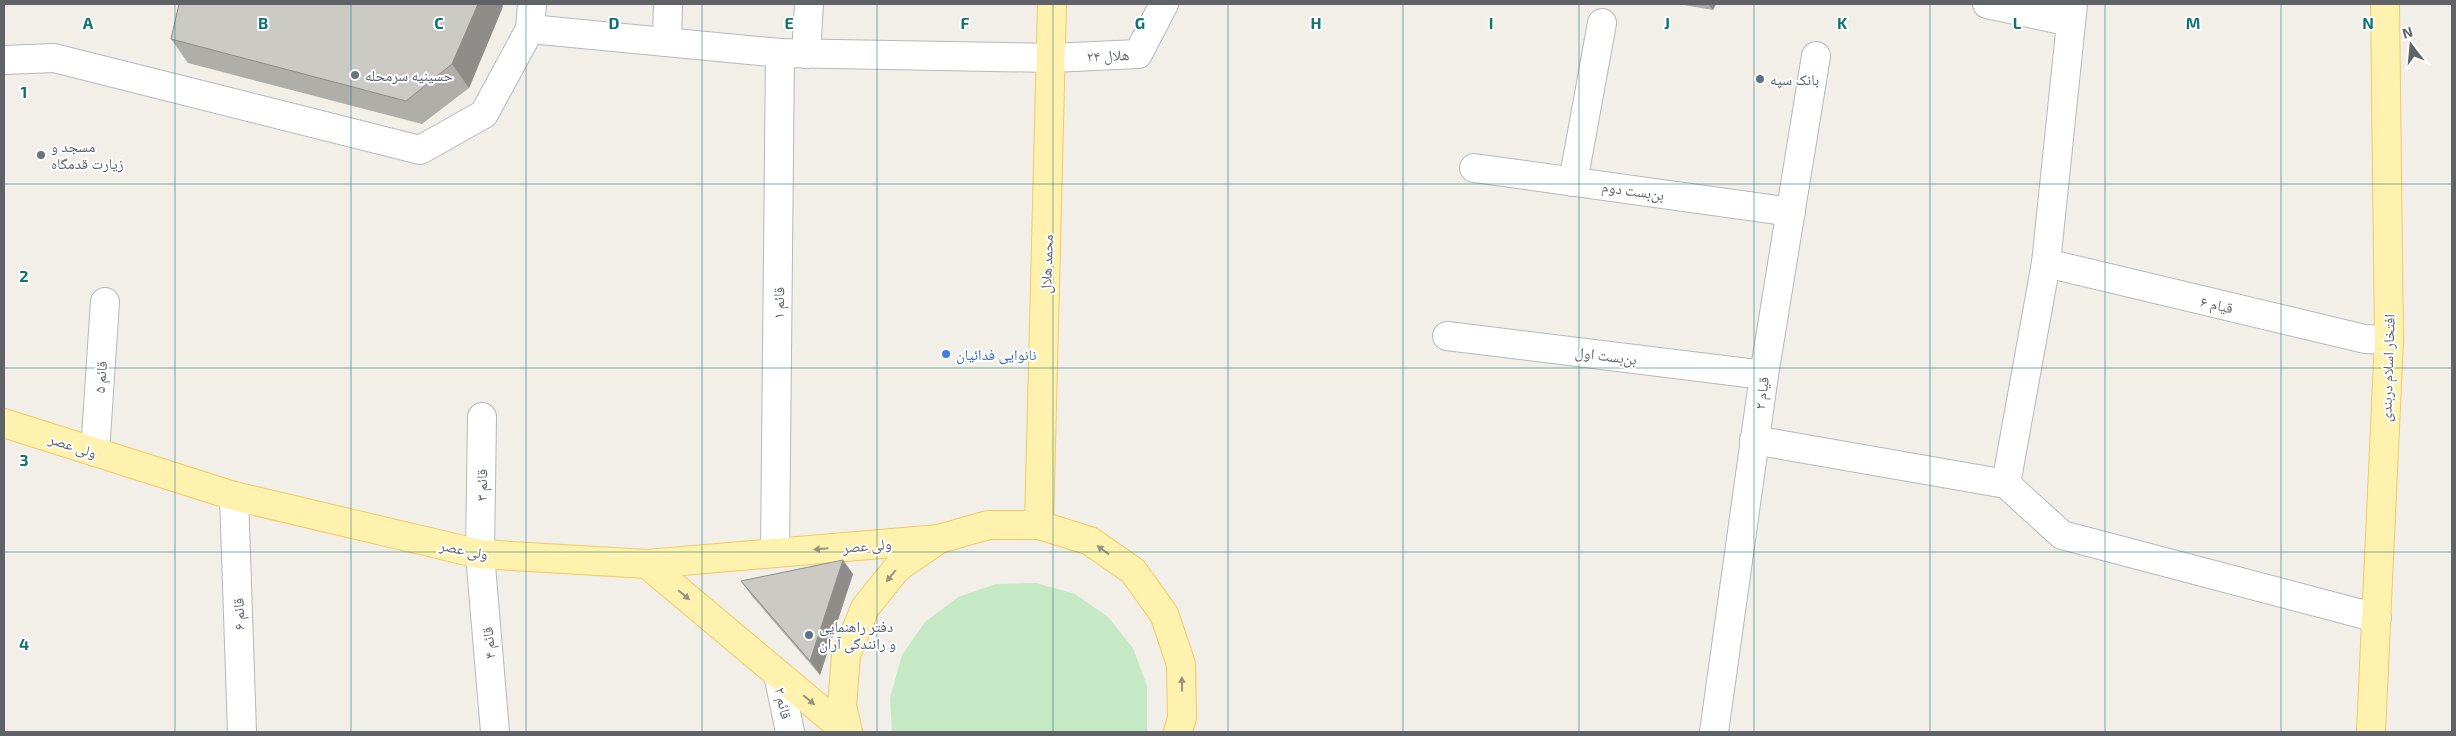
<svg xmlns="http://www.w3.org/2000/svg" width="2456" height="736" font-family="'Exo 2','Noto Naskh Arabic',sans-serif">
  <style>
    .green { fill: #c5e8c5 }
    .lines { fill: none; stroke-linecap: round; stroke-linejoin: round }
    .minor-casing { stroke: #b5b8bc; stroke-width: 30 }
    .major-casing { stroke: #f2c960; stroke-width: 30 }
    .minor { stroke: #fff; stroke-width: 28 }
    .major { stroke: #fff2af; stroke-width: 28 }
    .wall { fill: #afaea9 }
    .shaded-wall { fill: #8f8d8a }
    .building { fill: #cccac5; stroke: #8f8d8a }
    .oneway { fill: #979581 }
    .grid { fill: none; stroke: #0f766e; stroke-width: 1; stroke-opacity: 0.55 }
    .worship-dot { fill: #6b7280; stroke: #fff; stroke-width: 2 }
    .service-dot { fill: #5c6f8a; stroke: #fff; stroke-width: 2 }
    .shop-dot { fill: #3f7fe0; stroke: #fff; stroke-width: 2 }
    .labels { text-anchor: middle; dominant-baseline: central; stroke-width: 4; stroke-linejoin: round; paint-order: stroke }
    .street-label { font-size: 15px; fill: #5f6368; stroke: #fff }
    .worship-label { font-size: 15px; fill: #5b616d; stroke: #fff; text-anchor: start }
    .service-label { font-size: 15px; fill: #4e5e75; stroke: #fff; text-anchor: start }
    .shop-label { font-size: 15px; fill: #366cbe; stroke: #fff; text-anchor: start }
    .grid-label { font-size: 16px; text-anchor: middle; font-weight: bold; fill: #0f766e; stroke: #fff; stroke-width: 4; stroke-linejoin: round; paint-order: stroke }
  </style>
  <rect width="100%" height="100%" fill="#f1efe8"/>
  <!-- green -->
  <polygon class="green" points="1036,583 1075,594 1108,617 1133,648 1147,686 1147,732 892,732 890,698 902,655 925,622 958,597 996,584"/>
  <g class="lines">
    <defs>
      <g id="minor">
        <polyline points="1987,4 2071,22"/>
        <polyline points="530,29 780,53 1052,58 1138,54 1164,4"/>
        <polyline points="667,42 668,4"/>
        <polyline points="806,54 809,4"/>
        <polyline points="4,60 54,58 420,150 484,114 530,29 532,4"/>
        <polyline points="1474,168 1791,212"/>
        <polyline points="1573,182 1602,23"/>
        <polyline points="2046,263 2365,339 2389,340"/>
        <polyline points="1447,336 1764,375"/>
        <polyline points="482,417 480,554 495,732"/>
        <polyline points="1754,440 2006,484 2062,535 2377,618"/>
        <polyline points="95,452 105,302"/>
        <polyline points="2006,484 2046,263 2073,4"/>
        <polyline points="234,496 242,732"/>
        <polyline points="775,553 780,53"/>
        <polyline points="778,674 790,732"/>
        <polyline points="1714,732 1764,375 1816,56"/>
      </g>
      <g id="major">
        <polyline points="4,423 234,496 480,554 647,564 939,539"/>
        <polyline points="1039,525 1052,4"/>
        <polyline points="647,564 847,732"/>
        <polyline points="848,732 842,706 846,655 865,608 897,568 939,539 988,525 1039,525 1090,541 1133,571 1164,614 1181,664 1182,717 1178,732"/>
        <polyline points="2371,732 2389,340 2385,4"/>
      </g>
    </defs>
    <!-- minor casing -->
    <use href="#minor" class="minor-casing"/>
    <!-- major casing -->
    <use href="#major" class="major-casing"/>
    <!-- minor -->
    <use href="#minor" class="minor"/>
    <!-- major -->
    <use href="#major" class="major"/>
  </g>
  <!-- wall -->
  <g class="wall">
    <polygon points="179,4 503,4 502,9 469,88 422,124 188,63 171,39"/>
    <polygon points="1678,4 1716,4 1713,10"/>
    <polygon points="853,574 820,675 751,595 741,581"/>
  </g>
  <!-- shaded-wall -->
  <g class="shaded-wall">
    <polygon points="478,4 503,4 502,9 469,88 452,64"/>
    <polygon points="1708,4 1716,4 1713,10"/>
    <polygon points="843,560 853,574 820,675 810,661"/>
  </g>
  <!-- building -->
  <g class="building">
    <polygon points="179,4 478,4 452,64 406,101 171,39"/>
    <polygon points="843,560 810,661 741,581"/>
  </g>
  <!-- one-way arrows -->
  <defs><path id="oneway-solid" d="M-6-.8H1V-3.2L6.5 0L1 3.2V.8H-6Z" transform="scale(1.25)"/></defs>
  <g class="oneway">
    <use href="#oneway-solid" transform="translate(821 549) rotate(175)"/>
    <use href="#oneway-solid" transform="translate(1103 550) rotate(-144)"/>
    <use href="#oneway-solid" transform="translate(891 576) rotate(129)"/>
    <use href="#oneway-solid" transform="translate(684 595) rotate(40)"/>
    <use href="#oneway-solid" transform="translate(1182 684) rotate(-91)"/>
    <use href="#oneway-solid" transform="translate(809 700) rotate(40)"/>
  </g>
  <!-- grid -->
  <path class="grid" d="M 175,4 L 175,732M 351,4 L 351,732M 526,4 L 526,732M 702,4 L 702,732M 877,4 L 877,732M 1053,4 L 1053,732M 1228,4 L 1228,732M 1403,4 L 1403,732M 1579,4 L 1579,732M 1754,4 L 1754,732M 1930,4 L 1930,732M 2105,4 L 2105,732M 2281,4 L 2281,732M 4,184 L 2452,184M 4,368 L 2452,368M 4,552 L 2452,552"/>
  <!-- markers -->
  <g class="worship-dot">
    <circle cx="355" cy="75" r="5"/>
    <circle cx="41" cy="155" r="5"/>
  </g>
  <g class="service-dot">
    <circle cx="1760" cy="79" r="5"/>
    <circle cx="809" cy="635" r="5"/>
  </g>
  <circle class="shop-dot" cx="946" cy="354" r="5"/>
  <g class="labels">
    <!-- street labels -->
    <g class="street-label">
      <text transform="translate(1108 55) rotate(-3)">هلال ۲۴</text>
      <text transform="translate(1633 190) rotate(8)">بن‌بست دوم</text>
      <text transform="translate(1046 264) rotate(-88)">محمد هلال</text>
      <text transform="translate(778 303) rotate(-89)">قائم ۱</text>
      <text transform="translate(2217 304) rotate(13)">قیام ۶</text>
      <text transform="translate(1606 355) rotate(7)">بن‌بست اول</text>
      <text transform="translate(2387 368) rotate(-88)">افتخار اسلام دربندی</text>
      <text transform="translate(100 377) rotate(-86)">قائم ۵</text>
      <text transform="translate(1761 393) rotate(-82)">قیام ۲</text>
      <text transform="translate(73 445) rotate(18)">ولی عصر</text>
      <text transform="translate(481 485) rotate(-89)">قائم ۳</text>
      <text transform="translate(867 545) rotate(-5)">ولی عصر</text>
      <text transform="translate(464 549) rotate(11)">ولی عصر</text>
      <text transform="translate(238 614) rotate(-92)">قائم ۶</text>
      <text transform="translate(488 643) rotate(-95)">قائم ۴</text>
      <text transform="translate(784 703) rotate(78)">قائم ۲</text>
    </g>
    <!-- worship labels -->
    <g class="worship-label">
      <text x="365" y="75">حسینیه سرمحله</text>
      <text x="51" y="146">مسجد و<tspan x="51" dy="17">زیارت قدمگاه</tspan></text>
    </g>
    <!-- service labels -->
    <g class="service-label">
      <text x="1770" y="79">بانک سپه</text>
      <text x="819" y="626">دفتر راهنمایی<tspan x="819" dy="17">و رانندگی آران</tspan></text>
    </g>
    <!-- shop labels -->
    <g class="shop-label">
      <text x="956" y="354">نانوایی فدائیان</text>
    </g>
  </g>
  <g class="grid-label">
    <text x="88" y="29">A</text>
    <text x="263" y="29">B</text>
    <text x="439" y="29">C</text>
    <text x="614" y="29">D</text>
    <text x="789" y="29">E</text>
    <text x="965" y="29">F</text>
    <text x="1140" y="29">G</text>
    <text x="1316" y="29">H</text>
    <text x="1491" y="29">I</text>
    <text x="1667" y="29">J</text>
    <text x="1842" y="29">K</text>
    <text x="2017" y="29">L</text>
    <text x="2193" y="29">M</text>
    <text x="2368" y="29">N</text>
    <text x="24" y="98">1</text>
    <text x="24" y="282">2</text>
    <text x="24" y="466">3</text>
    <text x="24" y="650">4</text>
  </g>
  <!-- border -->
  <rect width="2456" height="736" fill="none" stroke="#5f6368" stroke-width="10"/>
  <!-- north arrow -->
  <g transform="translate(2411 45) rotate(344)" stroke="#ffffff" stroke-width="4" paint-order="stroke">
  <path d="M0-4L9 19L0 12L-9 19Z" fill="#5f6368"/>
  <text y="-8" font-size="14" font-weight="bold" text-anchor="middle" fill="#5f6368">N</text>
  </g>
</svg>
